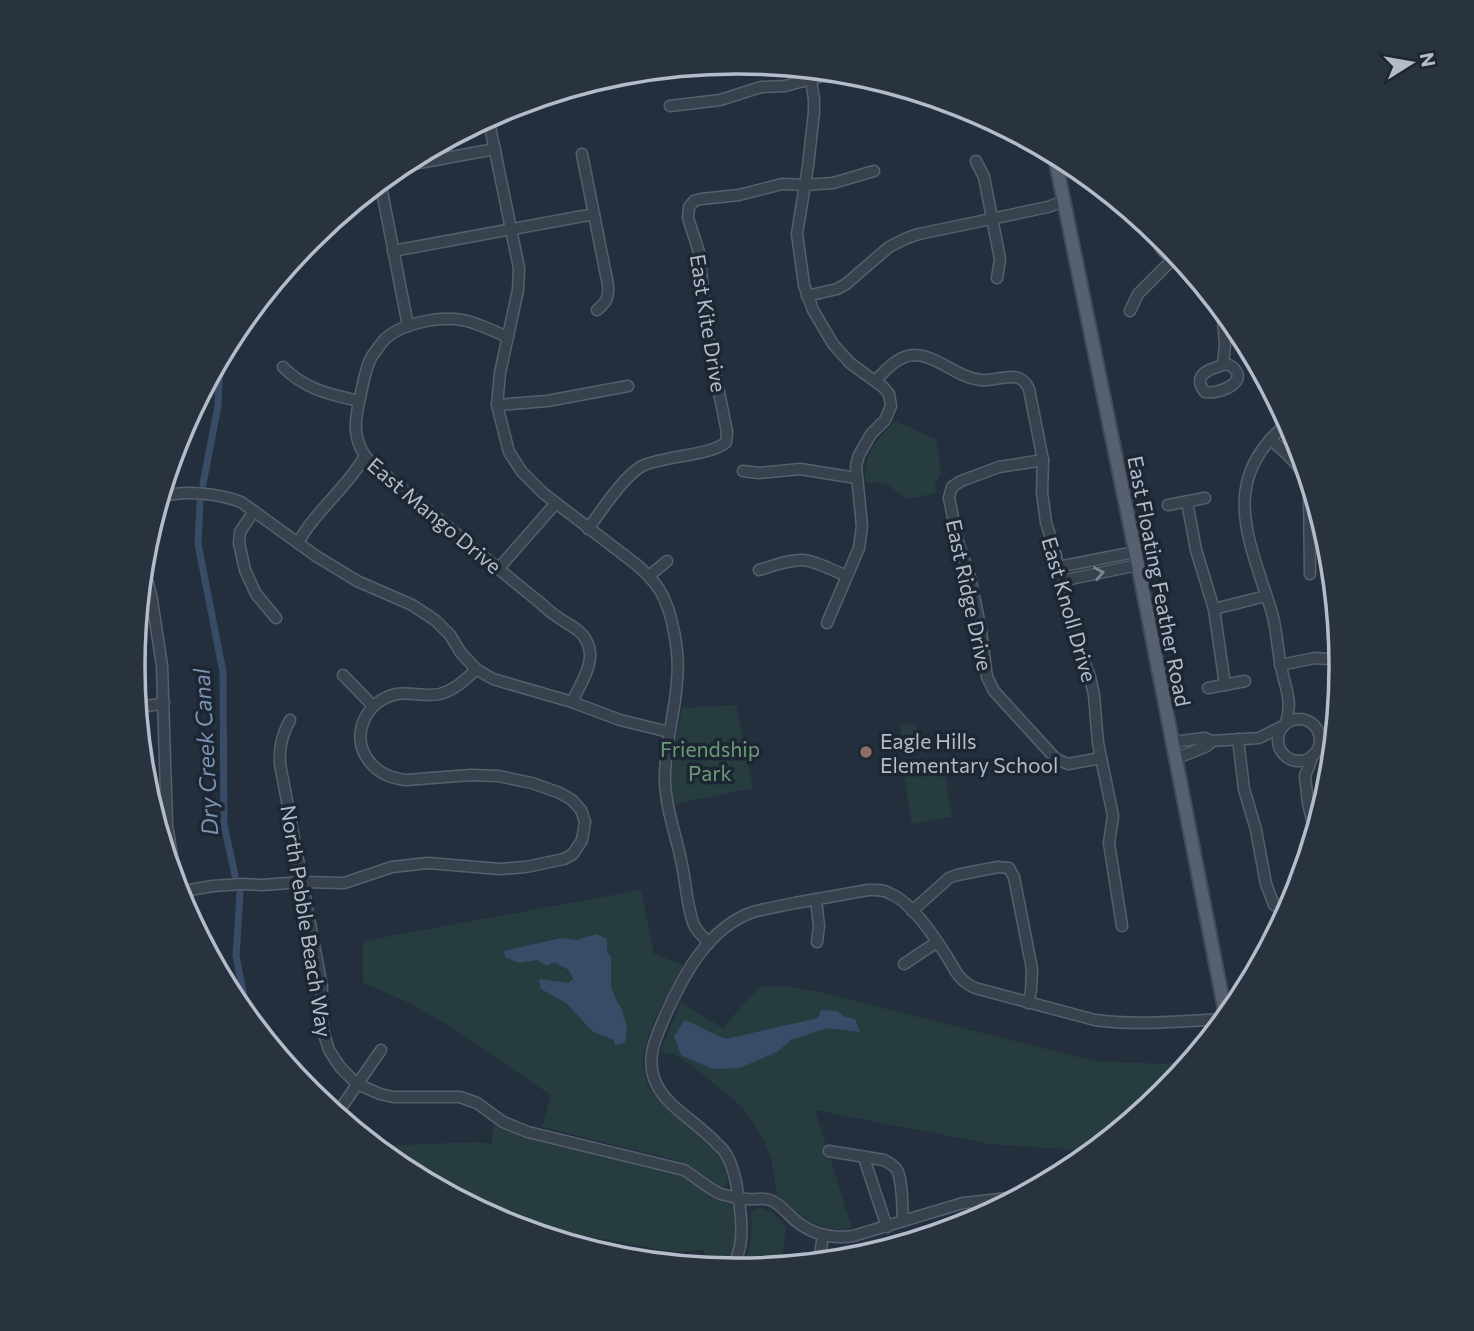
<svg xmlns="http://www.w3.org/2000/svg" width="1474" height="1331" font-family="Commissioner,sans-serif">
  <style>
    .green { fill: #263c3f }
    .water { fill: #394c67 }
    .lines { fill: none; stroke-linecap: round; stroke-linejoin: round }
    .canal { stroke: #394c67; stroke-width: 7 }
    .minor-casing { stroke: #565f6c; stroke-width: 13 }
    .major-casing { stroke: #414a57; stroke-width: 16 }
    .minor { stroke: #38414e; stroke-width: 10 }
    .major { stroke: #56606e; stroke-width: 12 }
    .oneway { stroke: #7c8592 }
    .education-dot { fill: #8d6e63; stroke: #1d2633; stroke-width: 2.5 }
    .labels { text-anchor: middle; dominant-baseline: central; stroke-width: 7; stroke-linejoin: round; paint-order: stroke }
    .street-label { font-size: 21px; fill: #b4bcc9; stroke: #1d2633 }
    .poi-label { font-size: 21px; fill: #b4bcc9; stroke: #1d2633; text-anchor: start }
    .park-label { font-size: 21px; fill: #6b9a76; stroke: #1d2633 }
    .water-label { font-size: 23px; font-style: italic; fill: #7c92b1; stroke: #1d2633 }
    .rim { fill: none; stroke: #b4bcc9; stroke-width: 3.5 }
  </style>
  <rect width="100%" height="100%" fill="#242f3e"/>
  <!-- green -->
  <g class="green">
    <path d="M 897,422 L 936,439 L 941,472 L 935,485 L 936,493 L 907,499 L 885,483 L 866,482 C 862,456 876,441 893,423 Z"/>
    <path d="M 736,705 L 753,788 L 675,804 C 666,773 677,739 682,708 Z"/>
    <polygon points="916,723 921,748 905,751 900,726"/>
    <polygon points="943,764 952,817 912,824 903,770"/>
    <path d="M 641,890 L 654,954 L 683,965 C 670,990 645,1032 643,1060 C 643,1072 647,1087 655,1096 C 674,1119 734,1151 727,1185 L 723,1187 C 715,1185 711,1179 703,1174 C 695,1168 685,1164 676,1160 L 542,1127 L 551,1095 L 444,1023 L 412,1004 L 363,983 L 363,941 Z"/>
    <polygon points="786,986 819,992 1094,1061 1163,1064 1190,1061 1164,1093 1093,1151 990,1144 815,1110 852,1228 842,1230 825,1228 810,1221 795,1211 777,1195 771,1157 760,1133 744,1109 698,1070 674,1054 660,1052 681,1003 723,1028 742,1006 761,987"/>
    <path d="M 494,1122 L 508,1130 L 523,1135 L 675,1174 L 692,1181 L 715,1198 L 720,1201 L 731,1201 C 740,1225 738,1248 723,1268 L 714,1267 L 703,1250 L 675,1252 L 498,1220 L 401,1168 L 377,1148 L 380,1146 L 476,1142 L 491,1144 Z"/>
    <path d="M 759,1208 C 772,1209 778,1218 786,1227 L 781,1265 L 741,1269 C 752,1250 752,1232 751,1211 Z"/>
  </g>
  <!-- water -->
  <g class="water">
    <polygon points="596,934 607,939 607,952 611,957 611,987 617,1002 621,1008 627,1026 625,1042 621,1044 614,1045 614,1040 593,1032 567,1004 541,989 539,979 568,983 573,979 569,970 554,962 547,966 537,960 519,963 505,957 504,951 561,938 576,940"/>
    <polygon points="821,1010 836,1011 845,1017 855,1019 860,1032 827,1028 791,1040 777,1052 740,1068 713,1069 681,1055 674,1036 685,1020 726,1039 818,1018"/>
  </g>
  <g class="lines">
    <!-- canal -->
    <g class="canal">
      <polyline points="203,484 218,406 220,357"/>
      <polyline points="200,503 198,544 223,672 224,825 235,875"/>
      <polyline points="240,894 236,956 248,1017"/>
    </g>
    <defs>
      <g id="minor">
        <polyline points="809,68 814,99 814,112 808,166 797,234 804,285 813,310 833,344 850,363 883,387 889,394 891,406 885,420 871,434 859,455 856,466 862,526 859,548 827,623"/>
        <polyline points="670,106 720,100 761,87 785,86 822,76 845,72"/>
        <path d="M 488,117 L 519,268 L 518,290 L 500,373 L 497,405 L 509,452 L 522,472 L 543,493 L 637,565 C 645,572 653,580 659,589 C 673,611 680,655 677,681 C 675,715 664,747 665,781 C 666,812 678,840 683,870 C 686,886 688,913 695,927 C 699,933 704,938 709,943"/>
        <path d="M 582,154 L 608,285 C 609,297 607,302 597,310"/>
        <polyline points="976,161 984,177 1000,259 997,278"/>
        <polyline points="397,167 495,149"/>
        <polyline points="380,181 408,326"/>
        <path d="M 1152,229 C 1159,250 1165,256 1186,264"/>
        <polyline points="393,251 594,214"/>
        <polyline points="807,296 837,289 846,284 889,247 907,238 919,234 1048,207 1064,201"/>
        <polyline points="1222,308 1225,344 1223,365"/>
        <polyline points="1130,311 1138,294 1173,259"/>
        <path d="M 508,337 C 494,332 477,322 462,320 C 440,316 402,323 385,339 C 381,343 376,351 372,356 C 365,368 363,384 360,398 C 354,422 352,443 371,463 C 427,509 482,556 538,601 C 545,607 551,613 559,618 C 569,625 582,630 587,642 C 597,662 580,684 572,702"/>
        <path d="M 1227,364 C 1255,378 1222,395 1205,392 C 1190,374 1212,368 1227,364 Z"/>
        <path d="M 283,367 C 306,390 329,394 359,401"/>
        <path d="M 875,381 C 886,370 898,355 915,355 C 938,356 958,378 981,380 C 999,382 1019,367 1029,389 L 1043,460 L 1042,493 L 1046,522 L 1055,552 L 1069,620 L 1090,677 L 1094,695 L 1098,743 L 1113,816 L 1109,843 L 1122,926"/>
        <polyline points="497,405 547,401 628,386"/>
        <path d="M 1270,439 C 1287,454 1303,466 1309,489 L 1310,574"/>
        <polyline points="1043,460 999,467 961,481 952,487 949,498 958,542 970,577 981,630 987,677 994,691 1056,759 1068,764 1101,758"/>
        <polyline points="743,471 759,473 800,469 856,478"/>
        <path d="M 160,497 C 185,490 217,493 241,502 L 316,556 L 357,581 L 412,605 L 435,620 L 450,635 L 461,653 L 476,669 L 493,679 L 572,702 L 620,720 L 669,732"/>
        <polyline points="1187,502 1196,550 1214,609 1225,685"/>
        <polyline points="1168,505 1205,498"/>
        <polyline points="254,511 240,532 239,543 245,570 256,594 276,618"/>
        <path d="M 588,529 C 602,510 623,477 642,466 C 663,456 714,455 726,442 L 727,432 L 708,337 L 699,252 L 688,218 L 689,207 L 694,201 L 701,199 L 739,195 L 782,184 L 805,185 L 833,183 L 874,171"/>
        <path d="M 298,543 C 315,511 347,488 365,456"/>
        <polyline points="1058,567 1135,552"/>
        <polyline points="498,569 556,503"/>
        <path d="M 759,570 C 773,566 789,559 804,560 C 818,562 834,571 847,576"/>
        <polyline points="142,571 148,583 152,600 162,666 167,825 178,894"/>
        <polyline points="649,576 667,561"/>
        <polyline points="1061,581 1138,565"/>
        <polyline points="1214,609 1266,596"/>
        <polyline points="1280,665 1315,658 1341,660"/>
        <polyline points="343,675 373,706"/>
        <polyline points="1208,688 1245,681"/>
        <polyline points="137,708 164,703"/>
        <circle cx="1299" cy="740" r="21"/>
        <path d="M 290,720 C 282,735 279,747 280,764 L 322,987 L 321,1016 L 324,1034 L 329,1050 L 340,1067 L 357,1084 L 380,1094 L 393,1097 L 460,1097 L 477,1103 L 503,1122 L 528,1132 L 684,1170 C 694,1176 712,1191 721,1194 C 729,1196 739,1199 748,1199 C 756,1200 762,1197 770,1200 C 781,1204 787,1214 796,1221 C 812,1234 832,1239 853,1236 L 963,1203 L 1018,1197"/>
        <path d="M 1286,723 C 1293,699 1285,689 1281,666 C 1277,648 1277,630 1272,613 C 1250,541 1216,480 1289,422"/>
        <polyline points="1238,739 1244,789 1256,830 1266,884 1274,905"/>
        <polyline points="1172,742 1205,738 1212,741 1259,738 1283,726"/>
        <polyline points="1313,755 1305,776 1308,803 1315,833"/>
        <polyline points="1175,759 1207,746 1212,741"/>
        <path d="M 178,892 L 213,886 L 242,884 L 262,885 L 303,882 L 344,883 L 392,867 L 428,863 L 500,869 L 526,867 L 564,859 L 573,854 L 582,840 L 585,822 L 581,810 L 572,800 L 560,793 L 532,783 L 498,776 L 471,775 L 406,780 C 391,778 379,774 369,761 C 349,736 366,700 397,694 C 411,692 426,697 440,694 C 455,690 466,680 476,669"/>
        <polyline points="816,899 819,926 817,942"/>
        <polyline points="912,911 949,878 957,875 998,867 1009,868 1014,877 1032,969 1031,991 1028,1003"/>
        <polyline points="904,964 937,942"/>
        <polyline points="333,1112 343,1105 381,1050"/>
        <path d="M 829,1151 L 884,1160 C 889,1163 894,1165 897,1170 C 903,1182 902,1208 903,1221"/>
        <polyline points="864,1158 887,1227"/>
        <polyline points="819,1262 823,1235"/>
        <path d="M 731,1269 C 736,1261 740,1249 741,1240 C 743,1221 737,1172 727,1156 C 725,1152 721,1147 717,1144 C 701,1125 667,1107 657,1085 C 644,1060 656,1037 666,1014 C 684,974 709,927 753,912 C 767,908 781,906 795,903 C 819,899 844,894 868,890 C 876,890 882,889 889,893 C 910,901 932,933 944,952 C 955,968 956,979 975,988 L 1095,1020 C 1138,1026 1182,1021 1225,1019"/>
      </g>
      <polyline id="major" points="1054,153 1138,565 1226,1017"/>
    </defs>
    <!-- minor casing -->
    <use href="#minor" class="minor-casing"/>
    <!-- major casing -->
    <use href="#major" class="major-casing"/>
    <!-- minor -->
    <use href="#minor" class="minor"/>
    <!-- major -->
    <use href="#major" class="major"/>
  </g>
  <!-- one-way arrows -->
  <defs><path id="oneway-chevron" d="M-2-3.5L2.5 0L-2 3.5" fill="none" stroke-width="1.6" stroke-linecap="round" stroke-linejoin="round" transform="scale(1.75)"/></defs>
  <use class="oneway" href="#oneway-chevron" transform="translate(1099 573) rotate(-11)"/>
  <!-- markers -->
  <circle class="education-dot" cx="866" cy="752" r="7"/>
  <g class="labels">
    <!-- street labels -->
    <g class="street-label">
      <text transform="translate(709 323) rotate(81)">East Kite Drive</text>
      <text transform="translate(435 515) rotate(40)">East Mango Drive</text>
      <text transform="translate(1160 581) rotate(79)">East Floating Feather Road</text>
      <text transform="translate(970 595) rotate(78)">East Ridge Drive</text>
      <text transform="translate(1070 609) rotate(74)">East Knoll Drive</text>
      <text transform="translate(307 921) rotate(81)">North Pebble Beach Way</text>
    </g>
    <!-- poi labels -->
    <g class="poi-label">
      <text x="880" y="740">Eagle Hills<tspan x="880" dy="24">Elementary School</tspan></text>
    </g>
    <!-- park labels -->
    <g class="park-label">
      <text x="710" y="748">Friendship<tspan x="710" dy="24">Park</tspan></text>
    </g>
    <!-- water labels -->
    <g class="water-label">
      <text transform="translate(205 752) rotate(-93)">Dry Creek Canal</text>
    </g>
  </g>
  <!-- crop -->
  <path d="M0 0H1474V1331H0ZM145 666a592 592 0 1 1 1184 0a592 592 0 1 1-1184 0Z" fill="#29323f" fill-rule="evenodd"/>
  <path class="rim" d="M145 666a592 592 0 1 1 1184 0a592 592 0 1 1-1184 0Z"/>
  <!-- north arrow -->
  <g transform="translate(1411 63) rotate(79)" stroke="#1d2633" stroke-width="5" paint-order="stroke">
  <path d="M0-5L12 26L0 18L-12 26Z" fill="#b4bcc9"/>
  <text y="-10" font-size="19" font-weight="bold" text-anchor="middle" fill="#b4bcc9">N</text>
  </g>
</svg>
